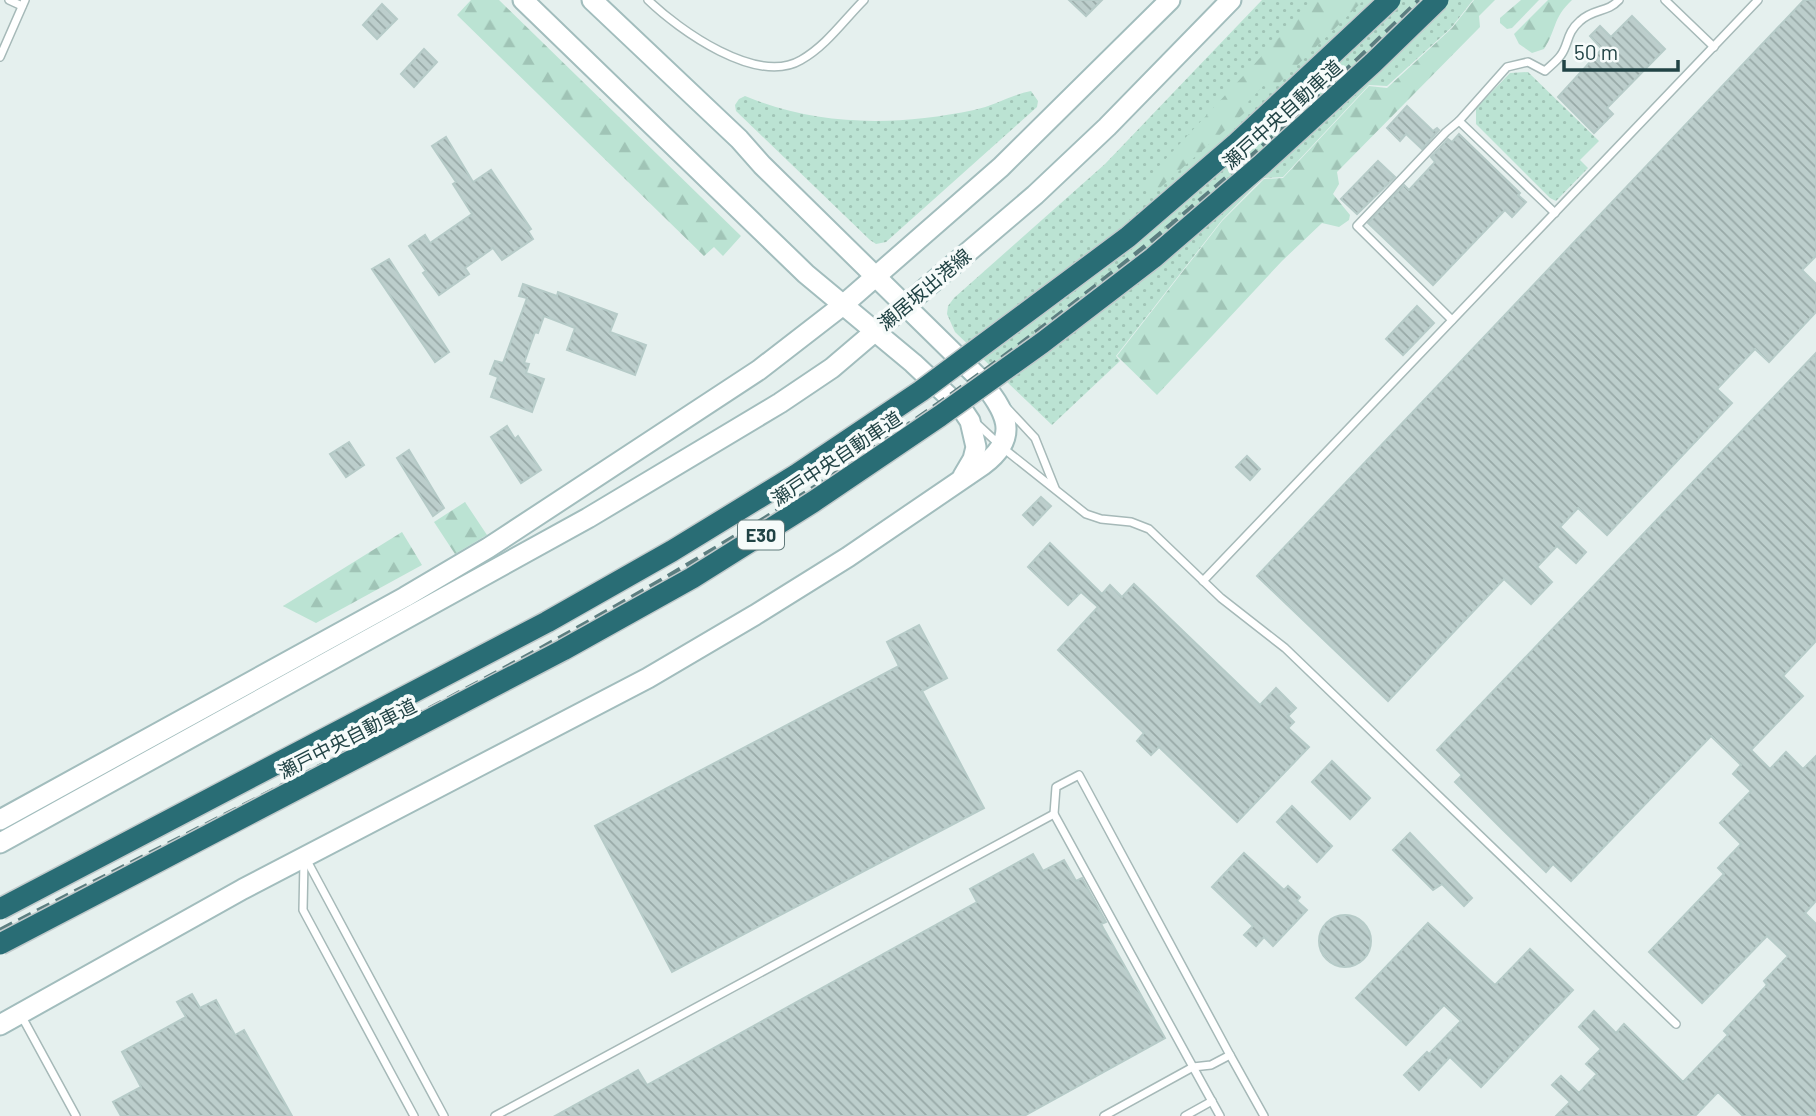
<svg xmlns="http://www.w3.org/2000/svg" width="1816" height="1116" font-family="Barlow,'Noto Sans JP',sans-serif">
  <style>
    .green { fill: url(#green-dots) }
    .forest { fill: url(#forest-firs) }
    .building { fill: url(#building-back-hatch); stroke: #b6cbc8; stroke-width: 2 }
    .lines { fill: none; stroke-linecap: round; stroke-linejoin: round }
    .lane-casing { stroke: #a6b9b8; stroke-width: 10 }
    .secondary-casing { stroke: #a2bdbd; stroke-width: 23 }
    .lane { stroke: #fff; stroke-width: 7 }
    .secondary { stroke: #fff; stroke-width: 19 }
    .rail { stroke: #5c7e80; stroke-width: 4.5; stroke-dasharray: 14 7; stroke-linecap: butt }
    .highway-bridge-casing { stroke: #c1cacb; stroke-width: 24; stroke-linecap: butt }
    .highway-bridge { stroke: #296d75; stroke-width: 21 }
    .labels { text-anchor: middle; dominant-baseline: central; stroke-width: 7; stroke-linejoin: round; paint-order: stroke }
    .shield { fill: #f6fbfa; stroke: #617a7b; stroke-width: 2 }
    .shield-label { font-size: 18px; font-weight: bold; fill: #214345 }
    .street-label { font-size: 19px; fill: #214345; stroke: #f6fbfa }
  </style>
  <defs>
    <pattern id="green-dots" width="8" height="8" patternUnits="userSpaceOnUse" patternTransform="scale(1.75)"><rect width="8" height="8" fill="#bbe3d3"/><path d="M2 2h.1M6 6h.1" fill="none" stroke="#a0c4b6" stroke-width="1.8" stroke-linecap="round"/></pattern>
    <pattern id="forest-firs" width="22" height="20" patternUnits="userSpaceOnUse" patternTransform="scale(1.75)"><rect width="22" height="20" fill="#bbe3d3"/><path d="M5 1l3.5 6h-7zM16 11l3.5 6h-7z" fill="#a0c4b6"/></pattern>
    <pattern id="building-back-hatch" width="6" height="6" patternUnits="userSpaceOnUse" patternTransform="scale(1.75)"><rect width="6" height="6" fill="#bccecc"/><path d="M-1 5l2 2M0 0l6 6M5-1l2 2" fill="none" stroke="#98a9a7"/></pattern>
  </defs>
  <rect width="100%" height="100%" fill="#e5f0ee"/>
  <!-- green -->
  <g class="green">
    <polygon points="1262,0 1473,0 1451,28 1387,86 1369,85 1283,177 1263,178 1222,220 1116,356 1120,361 1052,425 955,332 947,314 948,306 954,298 1105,164"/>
    <polygon points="1528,72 1599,141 1580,160 1588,168 1556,201 1550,198 1476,124 1476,108 1510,73"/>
    <path d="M 1031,91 L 1038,101 L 1037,107 L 886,242 L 876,244 L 870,240 L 736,111 L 735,105 L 739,99 L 745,96 C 818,127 898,126 974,110 C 994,106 1011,95 1031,91 Z"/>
  </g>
  <!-- forest -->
  <g class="forest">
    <polygon points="471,0 499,0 741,236 723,256 714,247 704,256 457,15"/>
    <polygon points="1314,0 1364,0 1275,87 1263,86 1248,102 1250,108 1153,194 1146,180"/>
    <polygon points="1474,0 1495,0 1479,16 1480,27 1337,172 1339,184 1333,194 1350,215 1349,220 1339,227 1322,223 1282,261 1157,395 1117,356 1222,221 1264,179 1283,178 1369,86 1387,88 1452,28"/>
    <polygon points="1521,0 1539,0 1512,28 1507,29 1500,23 1500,18"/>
    <path d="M 1548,0 L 1572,0 C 1552,19 1557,29 1544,49 L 1532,53 L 1519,44 L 1514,34 Z"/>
    <polygon points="465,502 487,535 455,554 434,522"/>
    <polygon points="402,532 422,565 316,623 283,606"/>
  </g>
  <!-- building -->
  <g class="building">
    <polygon points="1069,0 1102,0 1086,16"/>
    <polygon points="1804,0 1816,0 1816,256 1802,270 1816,284 1816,312 1769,362 1755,349 1717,389 1732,403 1607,535 1578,508 1560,527 1586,552 1576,563 1557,546 1537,567 1552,582 1531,604 1504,579 1388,701 1257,576"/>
    <polygon points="382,4 397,19 377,39 363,25"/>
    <polygon points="1632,16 1665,49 1607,108 1613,114 1594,133 1558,97 1602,49 1590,36 1600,26 1611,37"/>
    <polygon points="424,49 437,62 414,87 401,74"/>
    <polygon points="1407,106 1433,131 1437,128 1439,130 1422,149 1406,134 1400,141 1387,128"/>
    <polygon points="1459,134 1520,193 1518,195 1526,202 1512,217 1505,210 1433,285 1368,223 1404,185 1409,190 1435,162 1431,157 1448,139 1452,142"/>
    <polygon points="446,137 473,182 491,170 531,229 528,231 533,239 502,260 493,248 465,268 469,274 439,295 423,273 426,271 409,246 425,235 430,243 472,214 453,184 456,182 432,146"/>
    <polygon points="1378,161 1395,177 1357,214 1341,199"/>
    <polygon points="389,259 449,352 435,362 372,269"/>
    <polygon points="523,284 557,296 558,292 617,314 610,332 646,345 635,375 567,350 575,328 544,316 538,333 535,332 524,363 529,364 526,373 544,379 532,412 491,397 498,377 490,374 495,361 503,363 527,298 519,296"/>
    <polygon points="1417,306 1434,323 1403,355 1386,339"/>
    <polygon points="1816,353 1816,641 1783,676 1803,696 1751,750 1770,769 1786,752 1803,769 1816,756 1816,901 1805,913 1816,924 1816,1116 1743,1116 1718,1092 1695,1116 1556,1116 1570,1102 1552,1085 1561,1076 1579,1093 1597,1074 1586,1064 1601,1049 1579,1027 1594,1011 1616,1033 1624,1024 1683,1082 1728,1035 1724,1031 1767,985 1764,981 1788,956 1767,936 1702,1003 1649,952 1724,874 1718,868 1741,844 1720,823 1751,791 1733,774 1741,765 1711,736 1571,881 1553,864 1546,872 1503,830 1455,782 1462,775 1437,750"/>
    <polygon points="507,426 515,439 518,436 541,470 521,483 491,437"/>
    <polygon points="349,442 364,465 346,477 330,454"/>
    <polygon points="409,450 444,508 433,516 397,458"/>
    <polygon points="1247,456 1260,469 1250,480 1236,467"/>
    <polygon points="1041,497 1051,506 1033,525 1023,515"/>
    <polygon points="1050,543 1102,594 1110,585 1122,597 1134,584 1260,705 1276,688 1296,708 1288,716 1294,722 1288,728 1309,747 1237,822 1159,747 1151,755 1137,741 1144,733 1058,650 1098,607 1081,592 1068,605 1028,567"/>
    <polygon points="919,625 947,678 922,691 984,808 672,972 595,826 899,666 887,642"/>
    <polygon points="1332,761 1370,798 1350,819 1312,782"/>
    <polygon points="1292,806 1332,846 1317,862 1277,822"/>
    <polygon points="1410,833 1472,898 1464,906 1442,884 1433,890 1393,850"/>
    <polygon points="1244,853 1284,890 1288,886 1300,897 1297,901 1307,910 1273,946 1264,937 1256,946 1244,935 1253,926 1212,887"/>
    <polygon points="1033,854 1043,871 1064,860 1076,881 1082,878 1106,922 1101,924 1165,1038 1024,1116 555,1116 638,1070 647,1085 977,902 970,889"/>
    <circle cx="1345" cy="941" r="26"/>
    <polygon points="1428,923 1495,985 1530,949 1573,990 1481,1087 1450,1057 1419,1090 1404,1075 1427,1052 1429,1054 1461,1021 1444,1005 1406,1045 1356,998"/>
    <polygon points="192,994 200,1008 216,1000 235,1035 244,1030 292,1116 121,1116 113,1102 141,1087 122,1052 186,1017 177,1002"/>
  </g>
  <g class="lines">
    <defs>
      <g id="lane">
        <polyline points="9,0 22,6"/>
        <path d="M 648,0 C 679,30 757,86 801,60 C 826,46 844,20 864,0"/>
        <polyline points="1665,0 1714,47"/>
        <polyline points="0,57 25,0"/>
        <path d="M 1555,213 L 1459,121 L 1507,67 L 1528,62 L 1545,71 C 1550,66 1557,61 1561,55 C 1569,44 1566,33 1580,21 C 1594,8 1607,13 1619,0"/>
        <polyline points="1452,320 1357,226 1446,132 1459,121"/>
        <polyline points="1006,407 1035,438 1055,488"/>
        <polyline points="974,421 1003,448 1086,514 1101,519 1131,522 1149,529 1221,598 1285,648 1676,1024"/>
        <polyline points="1203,581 1758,0"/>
        <polyline points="1054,814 1056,787 1079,775 1230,1055 1211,1065 1193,1067 1220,1116"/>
        <polyline points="305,857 444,1116"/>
        <polyline points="304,861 303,910 414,1116"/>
        <polyline points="21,1015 76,1116"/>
        <polyline points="1230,1055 1264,1116"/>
        <polyline points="495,1116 1054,814 1193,1067 1104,1116"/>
        <polyline points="1185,1116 1212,1101"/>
      </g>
      <g id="secondary">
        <polyline points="523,0 806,274 913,363 962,409 970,421 976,447 973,459 963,476"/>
        <polyline points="0,820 405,597 488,548 759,370 843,305 1001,167 1170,0"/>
        <polyline points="0,843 588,518 780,403 832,368 1035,195 1107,127 1231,0"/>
        <path d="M 0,1025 L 243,889 L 648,678 L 755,615 L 848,557 L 983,465 C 1022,436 1005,411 980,379 L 762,165 L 739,139 L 592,0"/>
      </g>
    </defs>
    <!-- lane casing -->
    <use href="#lane" class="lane-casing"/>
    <!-- secondary casing -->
    <use href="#secondary" class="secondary-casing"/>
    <!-- lane -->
    <use href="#lane" class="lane"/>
    <!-- secondary -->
    <use href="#secondary" class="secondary"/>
    <!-- rail -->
    <path class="rail" d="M 0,930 C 271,790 547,656 805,493 C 1028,351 1231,184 1419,0"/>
    <defs>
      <g id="highway-bridge">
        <polyline points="0,909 547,622 672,551 796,475 921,391 1128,237 1237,143 1390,0"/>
        <polyline points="0,944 563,650 692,578 813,502 940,416 1042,343 1153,258 1261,165 1373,63 1438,0"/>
      </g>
    </defs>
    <!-- highway-bridge casing -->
    <use href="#highway-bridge" class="highway-bridge-casing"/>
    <!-- highway-bridge -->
    <use href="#highway-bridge" class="highway-bridge"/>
  </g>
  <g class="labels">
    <!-- shield labels -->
    <rect class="shield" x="738" y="520.5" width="46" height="29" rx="5"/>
    <g class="shield-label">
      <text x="761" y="535">E30</text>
    </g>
    <!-- street labels -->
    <g class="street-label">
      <text transform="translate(1282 114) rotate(-42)">瀬戸中央自動車道</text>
      <text transform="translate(924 289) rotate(-40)">瀬居坂出港線</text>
      <text transform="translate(836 458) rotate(-34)">瀬戸中央自動車道</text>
      <text transform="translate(347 738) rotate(-27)">瀬戸中央自動車道</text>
    </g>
  </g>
  <!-- scale -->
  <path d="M1564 60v10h114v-10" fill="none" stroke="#214345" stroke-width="3.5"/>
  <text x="1574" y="60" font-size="21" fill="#214345" stroke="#f6fbfa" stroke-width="5" paint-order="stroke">50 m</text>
</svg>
